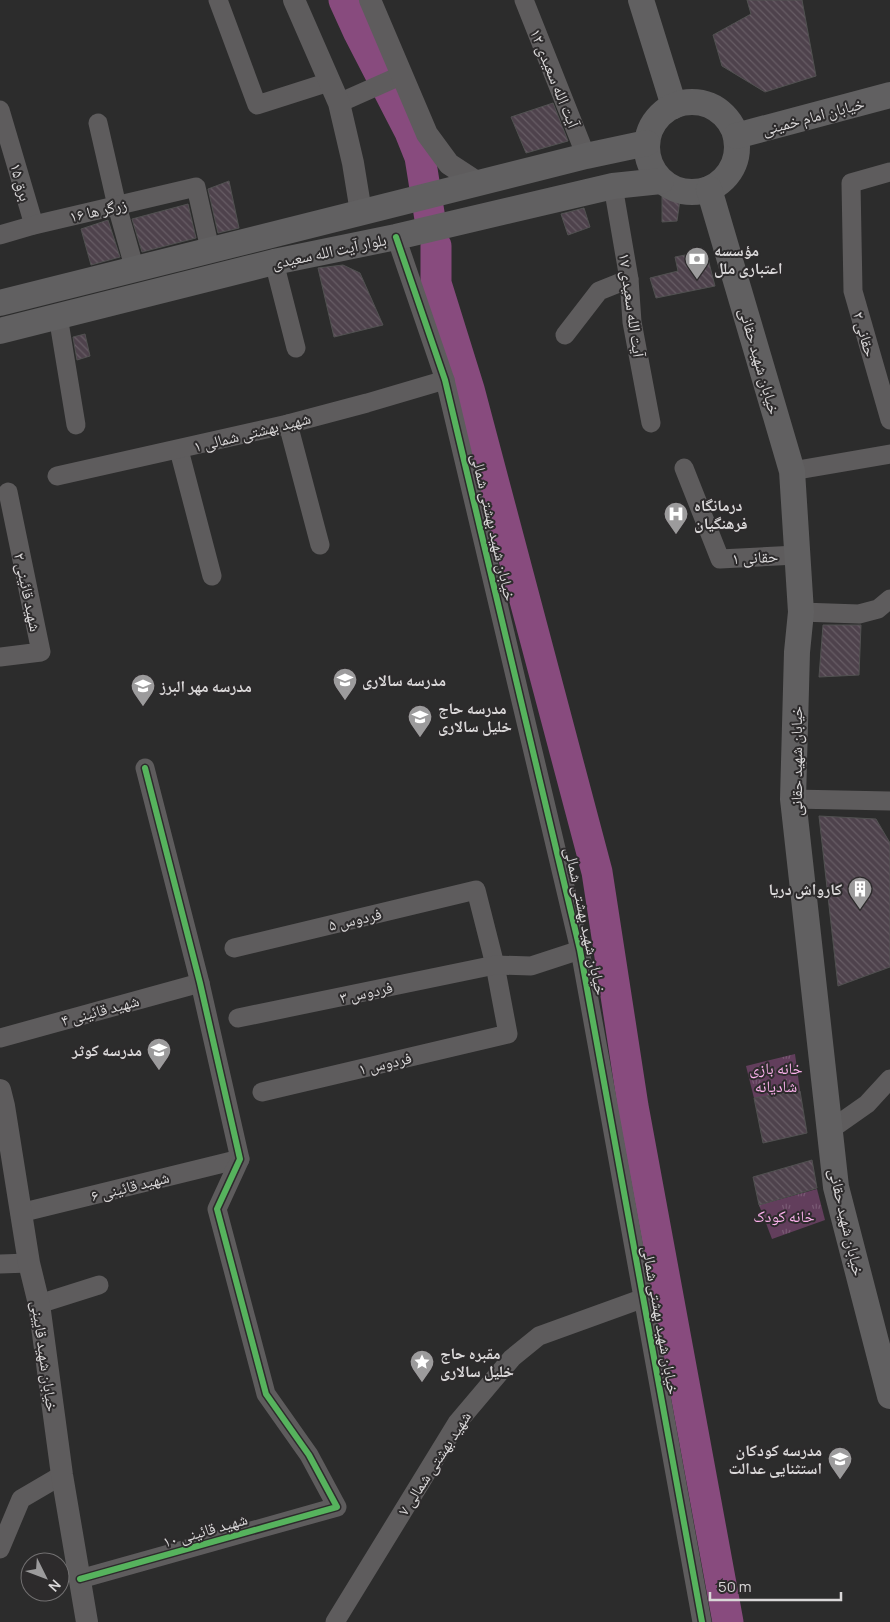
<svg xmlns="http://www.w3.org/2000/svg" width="890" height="1622" font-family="Manrope,'Noto Naskh Arabic',sans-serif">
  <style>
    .park { fill: url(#park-tufts) }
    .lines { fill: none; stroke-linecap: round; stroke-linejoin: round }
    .river { stroke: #884b7e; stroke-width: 31 }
    .building { fill: url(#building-back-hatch); stroke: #515151 }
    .minor { stroke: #5e5c5d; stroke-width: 19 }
    .tertiary { stroke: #5e5c5d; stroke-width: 22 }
    .secondary { stroke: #616061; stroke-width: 26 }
    .cycleway-casing { stroke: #2d2b2c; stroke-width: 9 }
    .cycleway { stroke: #56b35d; stroke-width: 6 }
    .labels { text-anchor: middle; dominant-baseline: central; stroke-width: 4; stroke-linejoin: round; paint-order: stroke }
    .street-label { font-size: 16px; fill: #d9d7d8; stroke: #2d2b2c }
    .poi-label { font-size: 16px; font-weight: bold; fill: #d9d7d8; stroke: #2d2b2c; text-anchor: start }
    .park-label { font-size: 16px; fill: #fdb2ee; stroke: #2d2b2c }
  </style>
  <defs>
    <pattern id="park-tufts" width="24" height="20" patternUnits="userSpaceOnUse" patternTransform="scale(1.25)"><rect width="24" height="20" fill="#623e5c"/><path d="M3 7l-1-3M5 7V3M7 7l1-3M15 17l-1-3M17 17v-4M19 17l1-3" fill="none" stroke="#785973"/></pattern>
    <pattern id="building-back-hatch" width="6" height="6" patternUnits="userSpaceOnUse" patternTransform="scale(1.25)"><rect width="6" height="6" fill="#4e424c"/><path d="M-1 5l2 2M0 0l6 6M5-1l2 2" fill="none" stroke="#675d65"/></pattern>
  </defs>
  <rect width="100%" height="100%" fill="#2c2c2c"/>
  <!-- park -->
  <g class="park">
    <polygon points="795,1054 800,1091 754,1098 746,1066"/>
    <polygon points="817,1189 825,1220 772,1239 759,1205"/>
  </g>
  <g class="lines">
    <!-- river -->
    <g class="river">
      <polyline points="344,0 359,33 410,132 420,157 430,219"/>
      <polyline points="436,246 436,283 469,389 597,872 633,1106 728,1622"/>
    </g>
  </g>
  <!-- building -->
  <g class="building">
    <polygon points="747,0 802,0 816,76 765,92 722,66 713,35 751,14"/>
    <polygon points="553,103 568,141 526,153 511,117"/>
    <polygon points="229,181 239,228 218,233 208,189"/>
    <polygon points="672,191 681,193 677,221 662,222 662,196 669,193"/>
    <polygon points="188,204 196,238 142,252 132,219"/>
    <polygon points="584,208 590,227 568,235 561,214"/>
    <polygon points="108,220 120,257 91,265 81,229"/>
    <polygon points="706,251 715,286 656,298 650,278 678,271 675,257"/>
    <polygon points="343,265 360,273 383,325 334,337 318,268"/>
    <polygon points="85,334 90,356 77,360 73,337"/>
    <polygon points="823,625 861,625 859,675 819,677"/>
    <polygon points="819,816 876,819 890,843 890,967 838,986"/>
    <polygon points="800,1091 807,1133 763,1143 754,1098"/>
    <polygon points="812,1160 817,1188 759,1205 753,1177"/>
  </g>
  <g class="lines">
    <!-- minor -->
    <g class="minor">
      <polyline points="218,0 257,105 329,82"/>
      <polyline points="524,0 586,156"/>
      <polyline points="339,103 402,75"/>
      <polyline points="0,110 34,225"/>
      <polyline points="98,123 117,206 135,270"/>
      <polyline points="890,172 851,183 853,291 890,420"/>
      <polyline points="613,186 629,279 632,322 651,423"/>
      <polyline points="0,235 34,225 196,187 210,249"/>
      <polyline points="396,237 445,380 580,950 702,1622"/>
      <polyline points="274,262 296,348"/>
      <polyline points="58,316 76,425"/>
      <polyline points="565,335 599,291 629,279"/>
      <polyline points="288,424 320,545"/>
      <polyline points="179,450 212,576"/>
      <polyline points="684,468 720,559 797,555"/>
      <polyline points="792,471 890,454"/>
      <polyline points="57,476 288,424 367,403 445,380"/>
      <polyline points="801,612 859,614 878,609 890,599"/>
      <polyline points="0,657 41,652 8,492"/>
      <polyline points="793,799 890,801"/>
      <polyline points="234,948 476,890 495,965 508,1034 262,1092"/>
      <polyline points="238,1018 495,965 531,966 580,950"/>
      <polyline points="0,1038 200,983"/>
      <polyline points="830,1130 867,1104 890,1079"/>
      <polyline points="20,1213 240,1159"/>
      <polyline points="0,1264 29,1263"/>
      <polyline points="39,1304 99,1285"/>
      <polyline points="0,1549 21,1499 62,1475"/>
      <polyline points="80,1579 337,1507 309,1455 266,1394 217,1209 240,1159 200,983 145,768"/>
      <polyline points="335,1622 457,1423 512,1358 539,1336 644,1298"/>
    </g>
    <!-- tertiary -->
    <g class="tertiary">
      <polyline points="294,0 339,103 353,163 361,212"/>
      <polyline points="370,0 427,134 449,164 478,183"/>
      <polyline points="0,1090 4,1106 29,1263 39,1304 62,1475 87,1622"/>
    </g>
    <!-- secondary -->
    <g class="secondary">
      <polyline points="641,0 674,106"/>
      <circle cx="692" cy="147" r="45"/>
      <polyline points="736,136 890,95"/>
      <polyline points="709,189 792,471 801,612 797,652 793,799 836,1187 890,1396"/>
      <polyline points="0,303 586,156 647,143"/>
      <polyline points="0,331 274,262 396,237 613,186 661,181"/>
    </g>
    <defs>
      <g id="cycleway">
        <polyline points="396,237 445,380 580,950 702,1622"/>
        <polyline points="80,1579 337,1507 309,1455 266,1394 217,1209 240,1159 200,983 145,768"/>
      </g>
    </defs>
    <!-- cycleway casing -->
    <use href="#cycleway" class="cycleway-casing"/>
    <!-- cycleway -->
    <use href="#cycleway" class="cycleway"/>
  </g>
  <!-- icons -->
  <defs>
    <symbol id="bank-pin" viewBox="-11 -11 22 30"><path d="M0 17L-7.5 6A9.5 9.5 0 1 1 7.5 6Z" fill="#9c9b9c" stroke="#2d2b2c"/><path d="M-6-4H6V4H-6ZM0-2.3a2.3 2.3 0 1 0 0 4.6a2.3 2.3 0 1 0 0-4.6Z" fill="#fff"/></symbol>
    <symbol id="hospital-pin" viewBox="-11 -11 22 30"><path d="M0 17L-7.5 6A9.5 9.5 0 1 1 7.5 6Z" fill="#9c9b9c" stroke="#2d2b2c"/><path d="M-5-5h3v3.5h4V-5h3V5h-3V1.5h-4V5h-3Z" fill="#fff"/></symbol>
    <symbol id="school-pin" viewBox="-11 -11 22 30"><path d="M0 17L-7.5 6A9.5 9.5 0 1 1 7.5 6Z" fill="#9c9b9c" stroke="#2d2b2c"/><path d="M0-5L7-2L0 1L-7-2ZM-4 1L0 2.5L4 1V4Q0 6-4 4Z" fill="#fff"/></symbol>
    <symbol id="building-pin" viewBox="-11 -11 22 30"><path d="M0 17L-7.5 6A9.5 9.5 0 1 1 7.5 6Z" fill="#9c9b9c" stroke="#2d2b2c"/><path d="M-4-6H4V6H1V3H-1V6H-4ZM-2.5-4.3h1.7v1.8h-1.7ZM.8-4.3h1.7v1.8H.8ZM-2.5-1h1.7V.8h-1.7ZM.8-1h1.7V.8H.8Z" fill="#fff"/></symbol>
    <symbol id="sight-pin" viewBox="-11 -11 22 30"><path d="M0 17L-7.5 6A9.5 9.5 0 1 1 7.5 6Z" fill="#9c9b9c" stroke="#2d2b2c"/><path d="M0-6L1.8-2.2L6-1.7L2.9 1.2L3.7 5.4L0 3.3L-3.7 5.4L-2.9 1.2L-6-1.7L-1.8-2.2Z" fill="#fff"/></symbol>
  </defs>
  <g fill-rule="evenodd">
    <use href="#bank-pin" x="683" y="245" width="28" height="38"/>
    <use href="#hospital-pin" x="662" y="500" width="28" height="38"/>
    <use href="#school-pin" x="331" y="666" width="28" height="38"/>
    <use href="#school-pin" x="129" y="672" width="28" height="38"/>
    <use href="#school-pin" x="406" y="703" width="28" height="38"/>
    <use href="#building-pin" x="846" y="875" width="28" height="38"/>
    <use href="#school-pin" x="145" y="1036" width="28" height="38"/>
    <use href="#sight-pin" x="408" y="1348" width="28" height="38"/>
    <use href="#school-pin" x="826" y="1445" width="28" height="38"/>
  </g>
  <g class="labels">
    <!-- street labels -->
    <g class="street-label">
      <text transform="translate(555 78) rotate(68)">آیت الله سعیدی ۱۲</text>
      <text transform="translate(813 116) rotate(-15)">خیابان امام خمینی</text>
      <text transform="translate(21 182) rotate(74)">برق ۱۵</text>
      <text transform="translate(98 210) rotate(-13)">زرگر ها ۱۶</text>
      <text transform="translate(329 251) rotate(-12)">بلوار آیت الله سعیدی</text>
      <text transform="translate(632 305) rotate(82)">آیت الله سعیدی ۱۷</text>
      <text transform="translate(865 334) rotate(74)">حقانی ۲</text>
      <text transform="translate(760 361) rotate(74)">خیابان شهید حقانی</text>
      <text transform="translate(252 432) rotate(-14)">شهید بهشتی شمالی ۱</text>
      <text transform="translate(494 527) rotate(77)">خیابان شهید بهشتی شمالی</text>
      <text transform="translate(755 557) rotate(-3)">حقانی ۱</text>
      <text transform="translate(28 592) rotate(78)">شهید قائینی ۲</text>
      <text transform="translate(796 761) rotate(-90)">خیابان شهید حقانی</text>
      <text transform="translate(355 919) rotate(-13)">فردوس ۵</text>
      <text transform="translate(586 921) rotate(78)">خیابان شهید بهشتی شمالی</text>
      <text transform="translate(366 992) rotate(-12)">فردوس ۳</text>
      <text transform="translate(100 1010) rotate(-15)">شهید قائینی ۴</text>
      <text transform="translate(385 1063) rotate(-13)">فردوس ۱</text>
      <text transform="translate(130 1186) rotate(-14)">شهید قائینی ۶</text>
      <text transform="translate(847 1222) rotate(77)">خیابان شهید حقانی</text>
      <text transform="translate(661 1320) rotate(80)">خیابان شهید بهشتی شمالی</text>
      <text transform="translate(45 1356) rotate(82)">خیابان شهید قایینی</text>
      <text transform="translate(434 1463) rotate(-57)">شهید بهشتی شمالی ۷</text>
      <text transform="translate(205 1530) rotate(-16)">شهید قائینی ۱۰</text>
    </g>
    <!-- poi labels -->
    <g class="poi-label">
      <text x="714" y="250">مؤسسه<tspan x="714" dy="18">اعتباری ملل</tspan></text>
      <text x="694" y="505">درمانگاه<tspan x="694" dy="18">فرهنگیان</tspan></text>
      <text x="362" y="680">مدرسه سالاری</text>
      <text x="160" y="686">مدرسه مهر البرز</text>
      <text x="438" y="708">مدرسه حاج<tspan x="438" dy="18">خلیل سالاری</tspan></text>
      <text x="842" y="889" text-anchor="end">کارواش دریا</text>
      <text x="142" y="1050" text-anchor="end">مدرسه کوثر</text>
      <text x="440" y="1353">مقبره حاج<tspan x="440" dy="18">خلیل سالاری</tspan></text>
      <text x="822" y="1450" text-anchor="end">مدرسه کودکان<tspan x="822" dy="18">استثنایی عدالت</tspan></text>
    </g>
    <!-- park labels -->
    <g class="park-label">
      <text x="776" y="1068">خانه بازی<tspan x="776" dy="18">شادیانه</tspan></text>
      <text x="784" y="1216">خانه کودک</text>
    </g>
  </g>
  <!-- north arrow -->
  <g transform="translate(45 1577) rotate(132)"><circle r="24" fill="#2d2b2c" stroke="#727071"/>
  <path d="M0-4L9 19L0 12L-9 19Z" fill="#9c9b9c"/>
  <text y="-8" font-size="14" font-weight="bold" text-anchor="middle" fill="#d9d7d8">N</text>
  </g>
  <!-- scale -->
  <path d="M710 1592v8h131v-8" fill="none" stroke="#d9d7d8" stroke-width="2.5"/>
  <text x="718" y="1592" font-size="15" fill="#d9d7d8" stroke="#2d2b2c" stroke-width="4" paint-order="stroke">50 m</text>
</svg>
